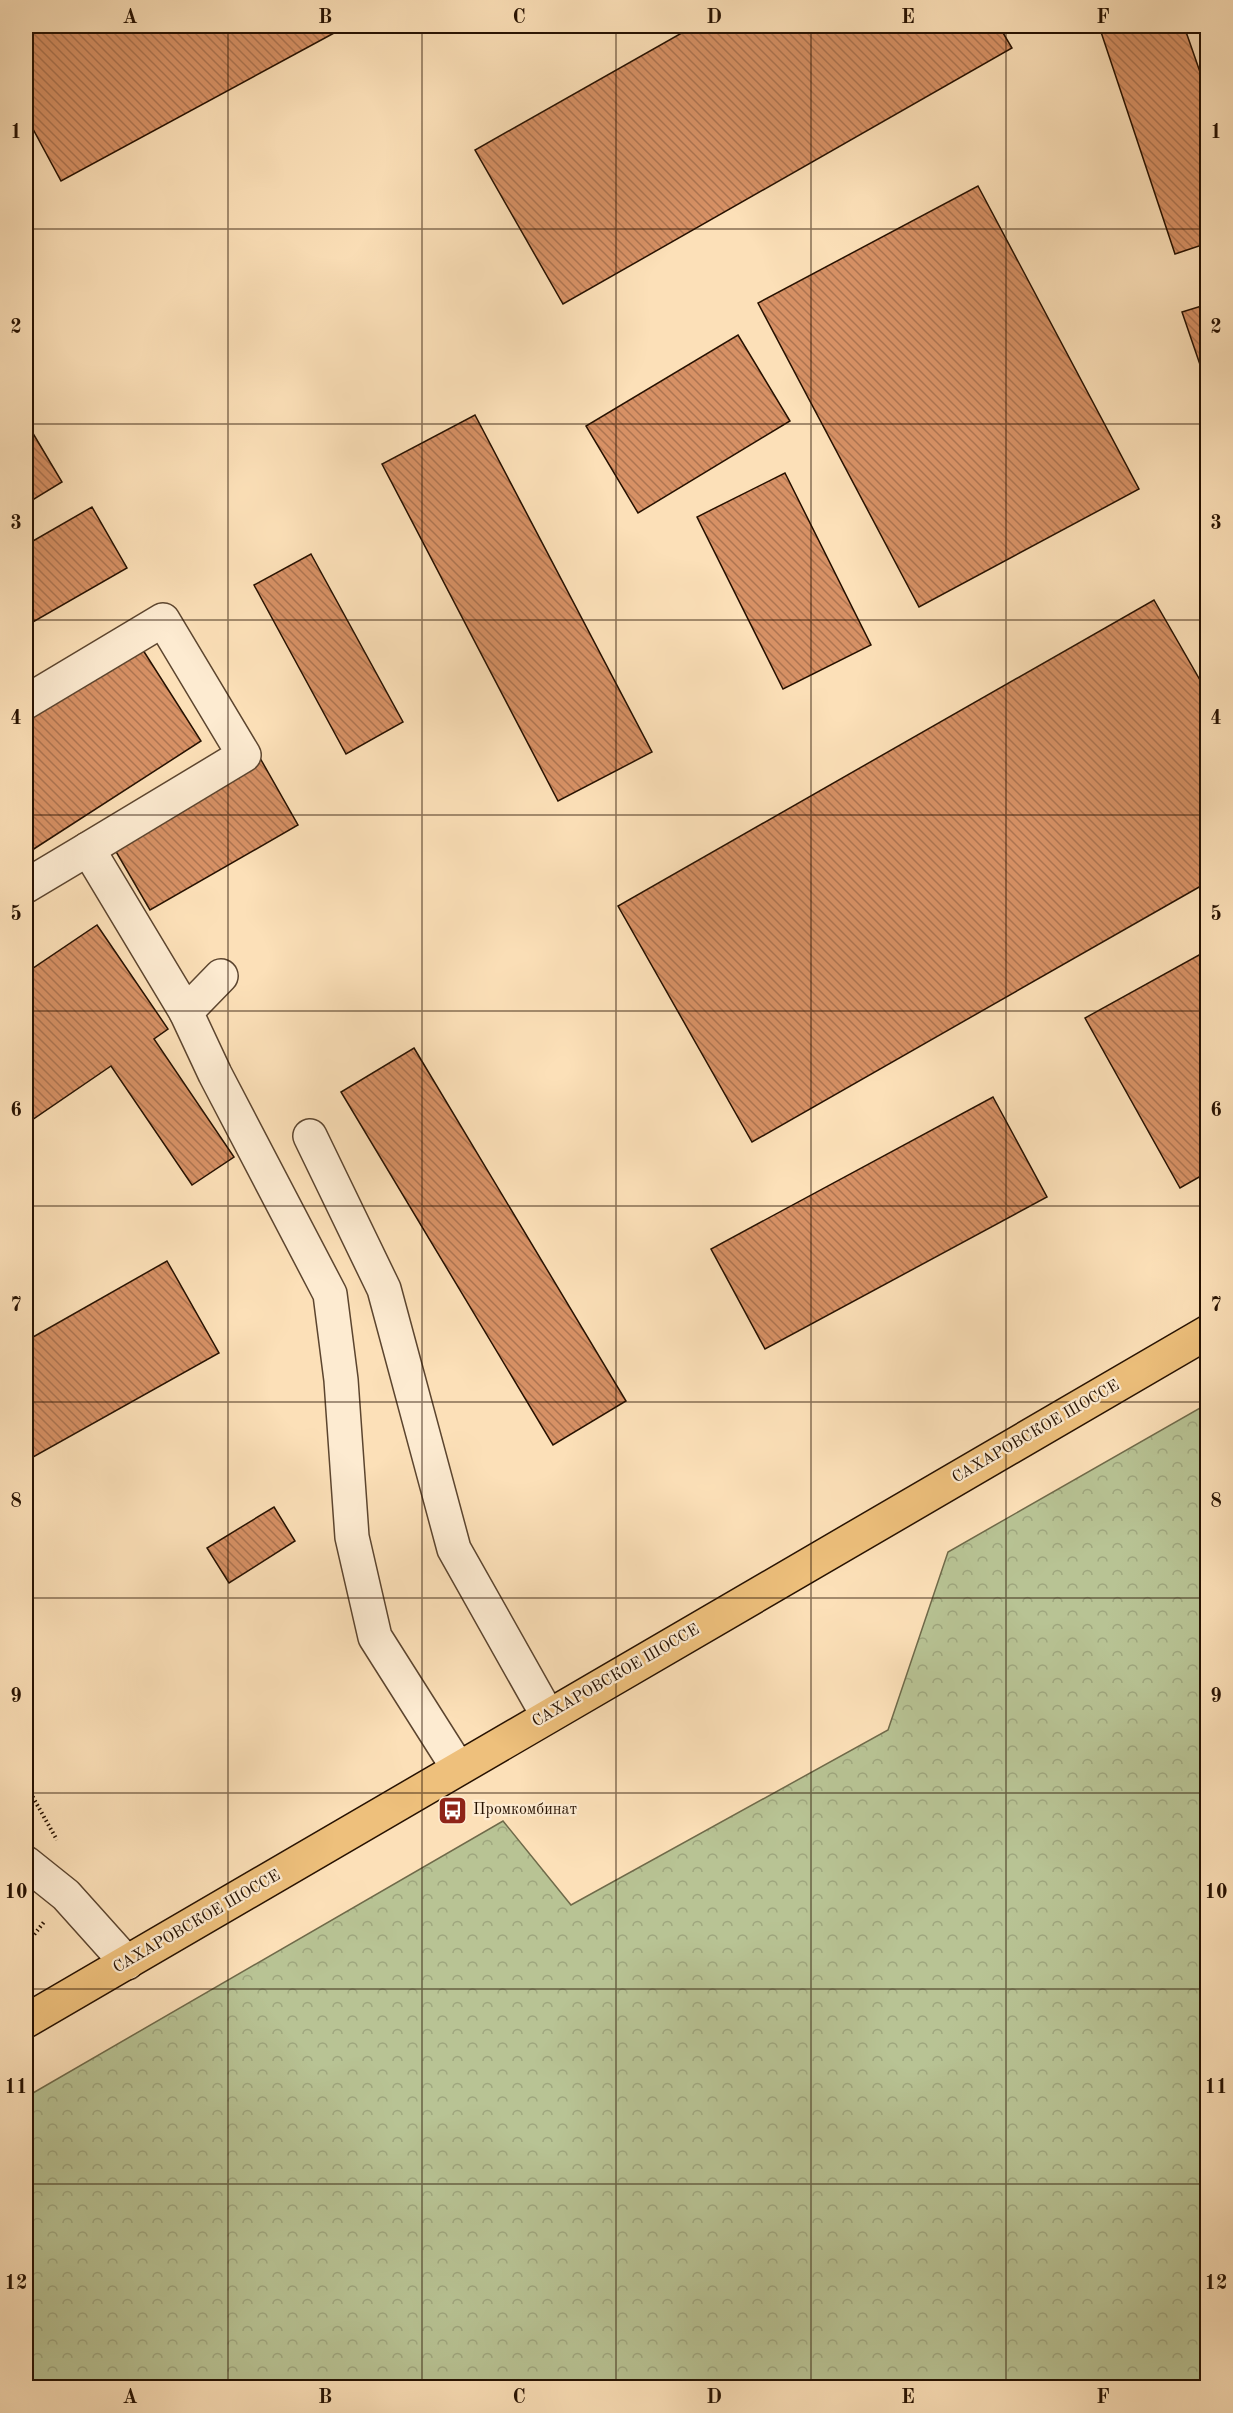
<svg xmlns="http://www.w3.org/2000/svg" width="1233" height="2413" font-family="'Old Standard TT',serif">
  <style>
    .forest { fill: url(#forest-crowns); stroke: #6f6a4a; stroke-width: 1.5 }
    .building { fill: url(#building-back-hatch); stroke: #261101; stroke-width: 1.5 }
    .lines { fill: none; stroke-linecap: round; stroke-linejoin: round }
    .minor-casing { stroke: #5c452f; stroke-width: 36 }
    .major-casing { stroke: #261101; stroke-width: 36 }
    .path { stroke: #261101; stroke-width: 4; stroke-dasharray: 1.5 3; stroke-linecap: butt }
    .minor { stroke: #fdebd1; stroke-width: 33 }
    .major { stroke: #eec07c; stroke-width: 33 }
    .grid { fill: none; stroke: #261101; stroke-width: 1.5; stroke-opacity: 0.55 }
    .labels { text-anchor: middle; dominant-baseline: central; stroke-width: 4.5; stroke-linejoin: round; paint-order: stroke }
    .street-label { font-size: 16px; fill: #261101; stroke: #fdebd1 }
    .poi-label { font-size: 16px; fill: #261101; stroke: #fdebd1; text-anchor: start }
    .neatline { fill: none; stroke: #261101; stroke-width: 2 }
    .grid-label { font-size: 20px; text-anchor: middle; font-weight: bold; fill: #261101 }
  </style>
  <defs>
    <pattern id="forest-crowns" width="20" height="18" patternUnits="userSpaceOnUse" patternTransform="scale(1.5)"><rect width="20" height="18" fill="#b8c394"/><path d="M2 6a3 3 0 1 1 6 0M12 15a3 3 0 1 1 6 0" fill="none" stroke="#9ea67e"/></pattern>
    <pattern id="building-back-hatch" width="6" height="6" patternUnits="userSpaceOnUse" patternTransform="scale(1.5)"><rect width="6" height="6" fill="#d79165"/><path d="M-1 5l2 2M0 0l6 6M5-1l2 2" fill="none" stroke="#ae7551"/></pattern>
  </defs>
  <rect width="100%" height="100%" fill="#fce0b8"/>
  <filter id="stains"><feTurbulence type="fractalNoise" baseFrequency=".00333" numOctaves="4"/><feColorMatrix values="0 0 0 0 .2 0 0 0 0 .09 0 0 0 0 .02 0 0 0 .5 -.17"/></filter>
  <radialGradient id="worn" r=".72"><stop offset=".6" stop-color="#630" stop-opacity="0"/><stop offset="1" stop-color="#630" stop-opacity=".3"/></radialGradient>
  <!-- forest -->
  <polygon class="forest" points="1207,1404 1207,2387 26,2387 26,2097 503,1821 571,1905 888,1730 948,1552"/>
  <!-- building -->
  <g class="building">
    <polygon points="26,26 347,26 61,181 26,116"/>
    <polygon points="694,26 999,26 1012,48 563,304 475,150"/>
    <polygon points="1099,26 1184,26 1208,95 1208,243 1175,254"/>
    <polygon points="978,186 1139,489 919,607 758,303"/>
    <polygon points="1208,304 1208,388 1182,312"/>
    <polygon points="738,335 790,421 638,513 586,426"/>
    <polygon points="475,415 652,752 558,801 382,464"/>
    <polygon points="28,425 62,482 26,504 26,426"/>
    <polygon points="785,473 871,645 783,689 697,517"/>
    <polygon points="92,507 127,568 26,626 26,545"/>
    <polygon points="311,554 403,722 346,754 254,585"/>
    <polygon points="1154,600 1208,694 1208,882 752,1142 618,906"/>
    <polygon points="141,647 201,741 26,854 26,721"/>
    <polygon points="260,758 298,825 150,910 111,843"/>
    <polygon points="97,925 168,1029 154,1039 234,1157 192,1185 111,1066 26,1124 26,973"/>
    <polygon points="1208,950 1208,1172 1180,1188 1085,1018"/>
    <polygon points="414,1048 626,1401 553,1445 341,1092"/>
    <polygon points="993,1097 1047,1197 765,1349 711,1249"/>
    <polygon points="167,1261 219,1353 26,1461 26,1341"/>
    <polygon points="274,1507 295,1541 229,1583 207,1548"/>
  </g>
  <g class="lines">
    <defs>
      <g id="minor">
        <polyline points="26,702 163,620 244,755 88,849"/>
        <polyline points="26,886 88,849 186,1012"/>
        <polyline points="221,976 186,1012 215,1074 330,1294 341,1380 352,1537 375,1637 458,1768"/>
        <polyline points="310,1136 384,1289 454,1549 548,1716"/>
        <polyline points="26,1863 66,1895 127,1963"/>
      </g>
      <polyline id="major" points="26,2021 1208,1332"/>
    </defs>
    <!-- minor casing -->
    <use href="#minor" class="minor-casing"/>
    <!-- major casing -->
    <use href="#major" class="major-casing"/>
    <!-- path -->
    <g class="path">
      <polyline points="26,1785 57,1840"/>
      <polyline points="26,1945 44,1922"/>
    </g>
    <!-- minor -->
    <use href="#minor" class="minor"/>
    <!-- major -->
    <use href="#major" class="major"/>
  </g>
  <!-- grid -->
  <path class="grid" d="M 228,26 L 228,2388M 422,26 L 422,2388M 616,26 L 616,2388M 811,26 L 811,2388M 1006,26 L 1006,2388M 26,229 L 1208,229M 26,424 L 1208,424M 26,620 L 1208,620M 26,815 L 1208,815M 26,1011 L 1208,1011M 26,1206 L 1208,1206M 26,1402 L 1208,1402M 26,1598 L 1208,1598M 26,1793 L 1208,1793M 26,1989 L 1208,1989M 26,2184 L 1208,2184"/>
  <!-- icons -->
  <defs>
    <symbol id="bus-square" viewBox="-11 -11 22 22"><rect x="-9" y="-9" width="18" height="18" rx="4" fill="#8f2418" stroke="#fdebd1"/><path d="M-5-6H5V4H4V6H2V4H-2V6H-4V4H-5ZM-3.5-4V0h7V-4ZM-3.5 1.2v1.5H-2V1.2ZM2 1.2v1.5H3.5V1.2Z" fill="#fff"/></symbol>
  </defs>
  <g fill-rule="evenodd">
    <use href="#bus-square" x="436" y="1794" width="33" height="33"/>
  </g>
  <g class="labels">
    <!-- street labels -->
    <g class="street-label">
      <text transform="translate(1036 1432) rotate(-30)">САХАРОВСКОЕ ШОССЕ</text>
      <text transform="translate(616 1676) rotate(-30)">САХАРОВСКОЕ ШОССЕ</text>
      <text transform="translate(197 1922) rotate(-30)">САХАРОВСКОЕ ШОССЕ</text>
    </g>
    <!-- poi labels -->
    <g class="poi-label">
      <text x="473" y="1810">Промкомбинат</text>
    </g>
  </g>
  <!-- margin -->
  <rect width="1233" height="2413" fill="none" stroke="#fce0b8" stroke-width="66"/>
  <rect x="33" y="33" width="1167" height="2347" class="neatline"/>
  <g class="grid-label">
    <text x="130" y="23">A</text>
    <text x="325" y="23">B</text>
    <text x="519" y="23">C</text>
    <text x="714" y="23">D</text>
    <text x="908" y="23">E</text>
    <text x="1103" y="23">F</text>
    <text x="16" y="138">1</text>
    <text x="1216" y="138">1</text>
    <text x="16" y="333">2</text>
    <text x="1216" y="333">2</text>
    <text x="16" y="529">3</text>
    <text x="1216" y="529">3</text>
    <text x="16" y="724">4</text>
    <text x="1216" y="724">4</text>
    <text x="16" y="920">5</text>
    <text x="1216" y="920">5</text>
    <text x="16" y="1116">6</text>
    <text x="1216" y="1116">6</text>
    <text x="16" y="1311">7</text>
    <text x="1216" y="1311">7</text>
    <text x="16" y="1507">8</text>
    <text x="1216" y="1507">8</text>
    <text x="16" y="1702">9</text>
    <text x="1216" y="1702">9</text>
    <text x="16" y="1898">10</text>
    <text x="1216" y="1898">10</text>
    <text x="16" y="2093">11</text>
    <text x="1216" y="2093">11</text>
    <text x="16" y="2289">12</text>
    <text x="1216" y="2289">12</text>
    <text x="130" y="2403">A</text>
    <text x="325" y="2403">B</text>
    <text x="519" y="2403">C</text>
    <text x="714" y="2403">D</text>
    <text x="908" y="2403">E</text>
    <text x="1103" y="2403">F</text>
  </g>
  <rect width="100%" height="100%" filter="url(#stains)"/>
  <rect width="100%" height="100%" fill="url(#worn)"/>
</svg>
